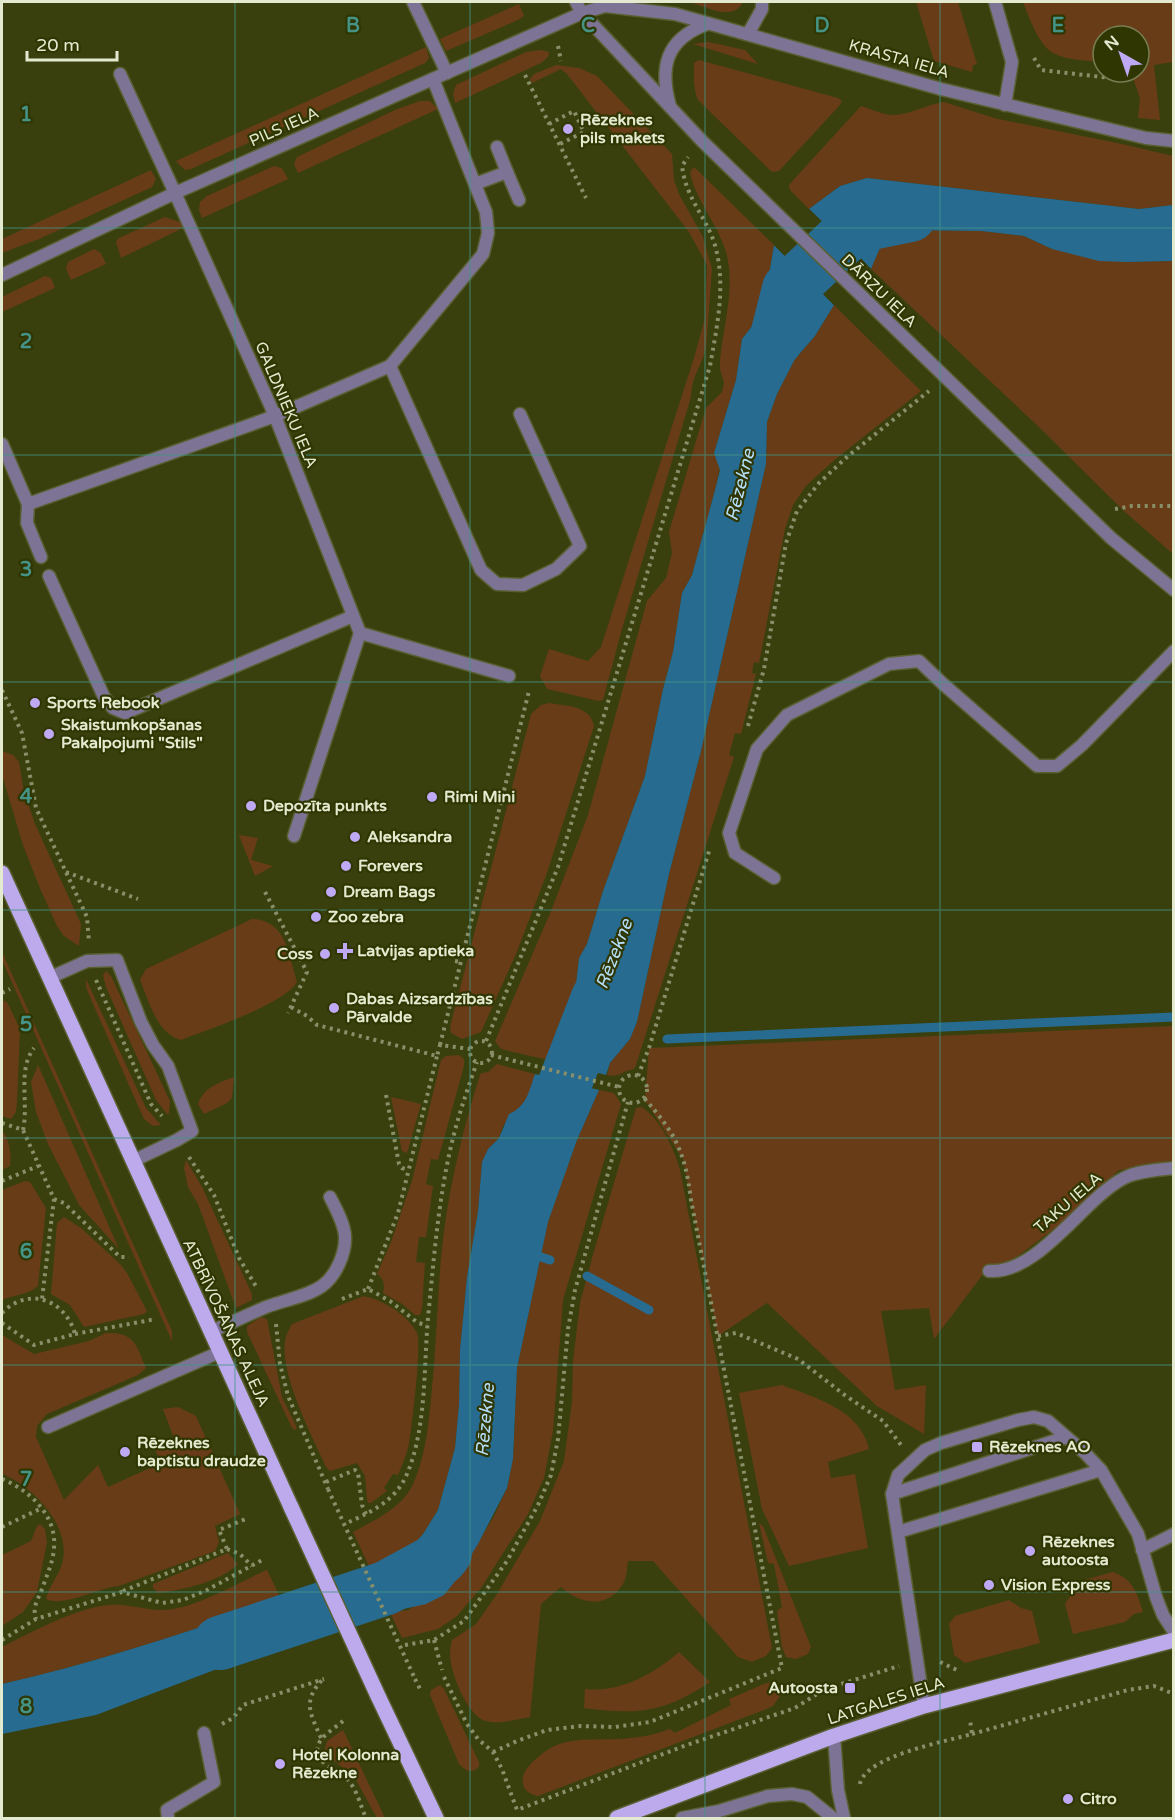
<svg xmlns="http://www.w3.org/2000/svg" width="1175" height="1820" font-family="'Varela Round',sans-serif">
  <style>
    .green { fill: #683c17 }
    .water { fill: #276b91 }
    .pier { fill: #39400e }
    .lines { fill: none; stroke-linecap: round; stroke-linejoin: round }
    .stream { stroke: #276b91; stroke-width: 9 }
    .river { stroke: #276b91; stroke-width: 54 }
    .lane-casing { stroke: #585f31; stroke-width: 15 }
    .street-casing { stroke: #585f31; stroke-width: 15 }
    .primary-casing { stroke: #585f31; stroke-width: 18 }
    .path { stroke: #898f68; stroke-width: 4; stroke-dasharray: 3 4.5; stroke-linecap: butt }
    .lane { stroke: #7d7495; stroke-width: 12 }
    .street { stroke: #7d7495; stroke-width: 12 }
    .primary { stroke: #bdaaed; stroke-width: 15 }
    .primary-bridge-casing { stroke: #585f31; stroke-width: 18; stroke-linecap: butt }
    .path-bridge { stroke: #898f68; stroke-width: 4; stroke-dasharray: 3 4.5; stroke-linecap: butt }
    .primary-bridge { stroke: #bdaaed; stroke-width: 15 }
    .grid { fill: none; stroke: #449386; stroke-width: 1.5; stroke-opacity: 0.55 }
    .poi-dot { fill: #bfa9f4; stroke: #2f3601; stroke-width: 2 }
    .labels { text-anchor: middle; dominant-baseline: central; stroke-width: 4.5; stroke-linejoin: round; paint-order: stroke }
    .street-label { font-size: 16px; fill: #e4eacf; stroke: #2f3601 }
    .poi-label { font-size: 16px; font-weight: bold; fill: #e4eacf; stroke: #2f3601; text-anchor: start }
    .water-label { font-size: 18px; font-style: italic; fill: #b4ddf8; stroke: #2f3601 }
    .grid-label { font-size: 20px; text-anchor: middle; font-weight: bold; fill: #449386; stroke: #2f3601; stroke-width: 4.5; stroke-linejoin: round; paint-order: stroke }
  </style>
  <rect width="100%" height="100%" fill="#39400e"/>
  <!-- green -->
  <g class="green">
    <path d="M 690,2 L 743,2 C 733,22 706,7 690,2 Z"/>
    <polygon points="916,2 958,2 977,64 973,65 972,72 934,61"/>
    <path d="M 1023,2 L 1173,2 L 1173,62 L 1154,65 L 1160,120 L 1138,118 L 1140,98 L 1131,72 L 1139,72 L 1139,36 L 1103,36 L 1103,62 C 1088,60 1069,61 1055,54 C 1039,47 1029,17 1023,2 Z"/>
    <polygon points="519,4 524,16 518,20 446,51 440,39"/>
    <polygon points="708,42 745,50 758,64 693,44"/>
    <polygon points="426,47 429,58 425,63 191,169 185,170 176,161"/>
    <polygon points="541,50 549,52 548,57 541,63 455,103 453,94 456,85 526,52"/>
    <path d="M 699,60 L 838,98 L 842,101 L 839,106 L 779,171 L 772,172 L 698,100 C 693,88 694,75 694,63 Z"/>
    <path d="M 556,65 L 579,68 L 597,76 L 672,154 L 674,180 L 679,194 L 703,237 L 712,269 L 706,349 C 700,369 692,375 691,397 L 622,629 L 604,696 L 603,700 L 599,701 L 547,689 L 540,676 L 549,649 L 588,661 L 601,647 L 694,358 L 705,318 L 707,265 L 689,232 L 567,74 L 561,69 L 532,83 L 530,79 L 534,74 Z"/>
    <polygon points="420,101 430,101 438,109 298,173 294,164 297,157 395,110"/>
    <path d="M 944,102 L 994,118 L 1122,144 L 1173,156 L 1173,205 L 1139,209 L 867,178 L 840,186 L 809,209 L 790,190 L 789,185 L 796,177 L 861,106 C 874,110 888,118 902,114 C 917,111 929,104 944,102 Z"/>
    <polygon points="274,166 282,168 288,179 202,218 199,210 200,202 207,196"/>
    <path d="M 694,167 L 774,245 L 767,287 L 756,321 L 742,339 L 736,380 L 714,453 L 720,467 L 715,490 L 692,575 L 682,593 L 673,652 L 663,689 L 645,776 L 603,891 L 587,944 L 579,958 L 576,984 L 557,1029 L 548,1060 L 501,1049 L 495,1041 L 551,911 L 588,815 L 647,601 L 666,578 L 672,553 L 669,532 L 696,441 L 706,408 L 722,392 L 724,383 L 720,369 L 720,361 C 723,325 736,288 726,252 C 718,224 694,198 690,172 Z"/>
    <polygon points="151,170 156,179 152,187 39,239 2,253 2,239"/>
    <polygon points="165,217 180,222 183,228 121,258 116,242 119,238"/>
    <polygon points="903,230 981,231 1024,236 1052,249 1127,262 1173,261 1173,554 1125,512 1040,428 871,269 883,241"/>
    <polygon points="94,249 101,253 106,264 71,280 66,269 68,262"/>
    <polygon points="45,276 51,278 55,288 2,312 2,297"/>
    <path d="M 834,305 L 921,391 L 832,462 L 806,486 L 793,505 L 785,529 L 759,663 L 754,662 L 752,673 L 756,674 L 741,734 L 735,733 L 729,755 L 734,757 L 636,1065 L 634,1069 C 621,1071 620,1078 607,1075 L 610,1063 L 630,1039 L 637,1022 L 669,874 L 701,751 L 766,464 L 767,422 L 777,394 L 795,359 L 815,336 Z"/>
    <path d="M 549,703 C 566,706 590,705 594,726 L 547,873 L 516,954 L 481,1032 L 462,1039 L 451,1033 L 450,1027 L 531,714 L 541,705 Z"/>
    <polygon points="2,751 13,755 19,762 24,792 35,824 81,924 79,946 64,936 57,926 39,886 23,845 2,775"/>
    <polygon points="239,835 258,838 251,860 273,866 255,876"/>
    <path d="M 252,919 C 286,920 289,955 297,982 C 285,1004 207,1030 181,1040 C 156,1033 149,1001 140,980 L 146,969 Z"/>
    <polygon points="2,952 172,1331 172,1341 2,960"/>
    <polygon points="106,971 111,976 170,1101 169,1113 167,1114 156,1100 106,987 103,975"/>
    <polygon points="86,979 146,1108 161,1125 153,1126 144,1119 90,997 86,987"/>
    <polygon points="2,1000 7,1002 20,1029 17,1101 16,1112 11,1119 2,1116"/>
    <polygon points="1173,1026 1173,1164 1119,1170 1059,1225 1006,1265 990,1265 934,1339 929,1308 881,1311 895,1390 926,1385 924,1434 877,1406 767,1303 718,1336 683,1159 645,1100 649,1048"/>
    <path d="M 459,1055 L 464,1059 L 464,1066 L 438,1160 L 431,1159 L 426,1184 L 433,1186 L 426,1237 L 419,1237 L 416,1262 L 425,1263 L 422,1308 L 420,1315 L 415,1315 L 402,1304 L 383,1293 C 385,1284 384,1279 377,1274 L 391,1242 L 412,1181 L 441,1060 L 446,1056 Z"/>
    <path d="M 497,1064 L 535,1074 L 530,1095 L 503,1126 L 499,1138 L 488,1149 L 482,1162 L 478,1211 L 467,1277 L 460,1350 L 459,1405 L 455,1448 L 438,1510 L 423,1534 L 402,1558 L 374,1577 L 353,1532 C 375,1520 402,1508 413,1484 C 425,1458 428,1428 431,1399 C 436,1352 437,1305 441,1258 C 447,1195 461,1135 480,1075 L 481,1073 L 488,1072 Z"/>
    <polygon points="38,1065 119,1249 79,1205 48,1144 36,1112 31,1082"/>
    <path d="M 234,1077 L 232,1098 L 227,1103 L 204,1114 L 198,1104 C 204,1087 218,1083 234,1077 Z"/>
    <polygon points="599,1090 614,1093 621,1104 563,1300 553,1431 544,1478 528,1514 481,1588 457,1616 438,1629 402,1638 390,1612 408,1610 456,1580 494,1516 507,1488 513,1459 517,1368 548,1221 577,1140"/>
    <polygon points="391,1097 421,1104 407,1153 402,1151"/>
    <path d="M 642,1107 C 662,1122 673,1146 680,1170 L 772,1648 L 766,1656 L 752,1662 L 738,1657 L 653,1561 L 628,1561 C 627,1568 627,1577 623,1584 C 607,1610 579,1604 561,1587 L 541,1604 L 530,1717 C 516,1719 497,1726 483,1720 C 466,1712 450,1672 450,1654 C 450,1649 451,1644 452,1640 L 476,1624 L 497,1594 L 540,1521 L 564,1461 L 572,1402 L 573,1361 L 580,1303 L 594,1251 L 636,1108 Z"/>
    <path d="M 2,1130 C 9,1138 12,1155 10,1166 L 2,1170 Z"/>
    <polygon points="186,1160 202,1187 252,1294 252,1300 236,1308 198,1204 188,1187 184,1168"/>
    <path d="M 25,1181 L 30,1182 L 46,1208 L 38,1286 C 30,1294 13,1295 2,1300 L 2,1190 Z"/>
    <polygon points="64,1217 81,1228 121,1265 127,1273 147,1311 144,1314 84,1327 70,1305 51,1294 57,1223"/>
    <path d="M 364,1296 C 383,1300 408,1315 417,1333 C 422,1344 412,1427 409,1444 C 407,1454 402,1465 398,1475 L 393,1474 L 384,1488 L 387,1491 L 371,1503 L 368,1503 L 367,1499 L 365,1476 L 357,1463 L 330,1471 L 326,1467 C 312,1436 280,1375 285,1341 C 286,1335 289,1329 292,1324 Z"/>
    <polygon points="261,1317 267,1319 282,1397 297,1428 295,1430 292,1428 247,1332 247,1326"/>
    <path d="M 106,1333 C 135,1332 136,1345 146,1368 L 138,1375 L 47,1414 L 37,1426 L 36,1437 L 64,1500 L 98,1465 L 108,1487 L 161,1463 L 152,1442 L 175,1441 L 163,1409 L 178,1407 L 196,1416 L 240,1514 L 215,1526 L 219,1542 L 215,1551 L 119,1586 C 99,1587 64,1608 46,1599 C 49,1585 60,1575 63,1560 C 70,1525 32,1485 2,1474 L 2,1335 L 34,1354 L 89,1341 Z"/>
    <path d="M 782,1385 C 815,1398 860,1409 869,1449 L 828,1462 L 831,1478 L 855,1474 L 868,1548 L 789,1566 L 762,1509 L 739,1393 Z"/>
    <polygon points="759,1523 763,1526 811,1647 808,1654 796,1659 786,1657 782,1647 777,1611 782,1607 774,1564 768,1563"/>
    <polygon points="40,1524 45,1529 47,1542 37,1592 23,1612 2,1626 2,1555 31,1541 37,1526"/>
    <path d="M 228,1553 L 238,1564 C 220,1582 182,1590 158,1593 L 153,1588 L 153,1584 L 158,1582 Z"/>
    <path d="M 267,1570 L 281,1599 C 189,1632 97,1662 2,1684 L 2,1647 C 32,1632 75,1608 109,1605 C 131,1603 151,1613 173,1609 C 206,1603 236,1583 267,1570 Z"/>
    <path d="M 1113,1572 C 1133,1579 1137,1593 1143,1612 L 1134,1614 L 1125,1622 L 1073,1634 L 1065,1604 L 1075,1589 L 1077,1582 Z"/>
    <polygon points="1009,1600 1021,1608 1032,1611 1040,1643 965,1663 954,1655 949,1624 955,1616"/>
    <path d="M 679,1652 L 710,1682 C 664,1713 637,1715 584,1708 L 585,1689 C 620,1693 654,1674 679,1652 Z"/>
    <path d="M 776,1681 L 780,1696 L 773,1706 L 764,1710 L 538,1796 C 527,1794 521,1787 523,1777 C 525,1769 531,1763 537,1758 C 563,1734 588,1741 620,1739 C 636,1738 655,1735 670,1729 L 675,1733 L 731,1705 L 729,1699 L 764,1684 Z"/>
    <path d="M 440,1685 L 444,1689 L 479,1762 L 479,1767 C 471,1774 466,1771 459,1764 L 430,1695 L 431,1690 Z"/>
    <polygon points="343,1730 385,1818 377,1818 355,1778 324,1752 327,1741"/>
  </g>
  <!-- water -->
  <g class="water">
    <polygon points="867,178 1139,209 1173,205 1173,261 1127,262 1099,261 1052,249 1024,236 981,231 903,230 883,241 871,269 809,209 840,186"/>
    <polygon points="774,245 834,305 815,336 795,359 777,394 767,422 766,464 701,751 669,874 637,1022 630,1039 610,1063 606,1075 548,1060 557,1029 576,984 579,958 587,944 603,891 645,776 663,689 673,652 682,593 692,575 715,490 720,470 714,453 736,380 742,339 756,321 767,287"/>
    <path d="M 535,1074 L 599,1090 L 577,1140 L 548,1222 L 517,1368 L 513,1459 L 507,1488 L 478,1544 L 456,1580 L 444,1595 L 426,1604 L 390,1612 L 374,1577 L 402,1558 L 423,1534 L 438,1510 L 455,1448 L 459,1405 L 460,1350 L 467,1277 L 478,1211 L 482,1162 L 488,1149 L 499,1138 L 509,1114 C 527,1106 529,1091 535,1074 Z"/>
    <path d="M 281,1599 L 301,1643 L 217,1669 L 96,1715 L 2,1734 L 2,1684 C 97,1662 189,1632 281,1599 Z"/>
  </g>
  <!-- pier -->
  <g class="pier">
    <polygon points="809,209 858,255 871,269 869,271 807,211"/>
    <polygon points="776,243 836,303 837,303 834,305 774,245"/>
  </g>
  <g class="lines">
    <!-- stream -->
    <g class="stream">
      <polyline points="667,1039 1174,1017"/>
      <polyline points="532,1254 550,1260"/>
      <polyline points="587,1276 649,1310"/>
    </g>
    <!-- river -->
    <g class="river">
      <polyline points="776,340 789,289 856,226 910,215"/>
      <polyline points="539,1150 598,998"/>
      <polyline points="220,1643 386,1588 441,1558 445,1553"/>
    </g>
    <defs>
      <g id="lane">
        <polyline points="413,2 447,73"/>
        <polyline points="995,2 1012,62 1005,105"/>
        <polyline points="748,34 762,9 762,2"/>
        <polyline points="120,74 175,193"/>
        <polyline points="433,79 486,212 488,233 483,254 390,366 481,570 497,584 523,585 556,569 580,546 520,414"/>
        <polyline points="507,172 519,200"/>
        <polyline points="475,184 507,172 497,147"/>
        <polyline points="2,444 28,504 275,416 390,366"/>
        <polyline points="28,504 27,523 41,557"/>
        <polyline points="49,576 104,697 113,708 125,713 353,616"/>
        <polyline points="294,836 360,633 509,676"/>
        <polyline points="774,878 735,853 729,833 757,749 787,715 889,664 919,661 942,683 1037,766 1057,766 1082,745 1174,651"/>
        <polyline points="49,978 87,961 117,960 141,1022 153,1045 168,1066 192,1131 177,1140 133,1161"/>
        <path d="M 989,1271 C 1039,1274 1083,1199 1124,1178 C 1137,1171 1158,1170 1174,1168"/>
        <path d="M 210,1332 C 229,1324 247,1315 266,1307 C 284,1300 306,1297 322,1286 C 336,1276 346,1253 345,1236 C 344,1223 336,1209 330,1197"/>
        <polyline points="48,1427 220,1352"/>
        <polyline points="892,1494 1066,1437"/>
        <polyline points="898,1532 1101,1470"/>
        <polyline points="1142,1550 1174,1534"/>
        <polyline points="924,1706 892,1494 898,1475 925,1450 941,1443 1018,1420 1034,1417 1048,1421 1085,1453 1101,1470 1138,1534 1156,1597 1163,1615 1174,1632"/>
        <polyline points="834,1736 838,1790 844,1818"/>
        <polyline points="168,1818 167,1810 214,1782 204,1733"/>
        <polyline points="682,1818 719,1811 768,1796 792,1794 807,1797 833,1818"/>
      </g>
      <g id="street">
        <polyline points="576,2 582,13 702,141 1111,538 1174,590"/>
        <path d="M 670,106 C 659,67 666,39 707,24"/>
        <polyline points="175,193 275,416 360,633"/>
        <polyline points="2,275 175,193 582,13 605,6 675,14 941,89 1146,138 1174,141"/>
      </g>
      <g id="primary">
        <polyline points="2,873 291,1507"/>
        <polyline points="378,1696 436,1818"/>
        <polyline points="617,1818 834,1736 924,1706 1174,1640"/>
      </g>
    </defs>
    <!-- lane casing -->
    <use href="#lane" class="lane-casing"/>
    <!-- street casing -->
    <use href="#street" class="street-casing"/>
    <!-- primary casing -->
    <use href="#primary" class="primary-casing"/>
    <!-- path -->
    <g class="path">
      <polyline points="558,46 561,61"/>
      <polyline points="1034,58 1041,70 1128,80"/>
      <polyline points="525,75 586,198"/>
      <polyline points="549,124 574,111 584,132 560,144"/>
      <polyline points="1115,509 1132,506 1174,506"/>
      <polyline points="2,690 22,733 36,808 87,917 89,942"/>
      <polyline points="748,726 764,669 786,543 797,511 819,483 848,456 929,391"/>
      <polyline points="66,872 138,899"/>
      <polyline points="265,892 307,972 288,1013"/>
      <polyline points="455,961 461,962"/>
      <polyline points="96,980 151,1104 162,1116"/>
      <polyline points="2,993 10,989"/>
      <polyline points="291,1007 307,1016 317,1025 437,1056 440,1045 470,1049"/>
      <circle cx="481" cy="1052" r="11"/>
      <path d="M 486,1041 L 558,867 L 710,366 C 717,326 727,283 714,242 C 704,214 686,198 682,166 L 688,157"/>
      <polyline points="440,1045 529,691"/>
      <polyline points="491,1055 619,1087"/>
      <circle cx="633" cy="1089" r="14"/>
      <polyline points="638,1076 649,1048 710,848"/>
      <polyline points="386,1095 399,1164 402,1168 408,1170"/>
      <polyline points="2,1123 23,1130 54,1199 42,1299"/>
      <path d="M 23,1130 C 29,1103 17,1070 34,1048"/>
      <polyline points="189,1157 214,1195 239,1258 257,1288"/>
      <polyline points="2,1181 38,1166"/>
      <polyline points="54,1199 64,1203 120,1257 129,1257"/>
      <polyline points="368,1289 398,1213 437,1056"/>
      <polyline points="342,1299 368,1289 390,1301 418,1323 427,1325"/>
      <path d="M 2,1313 C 28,1286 65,1299 75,1334 L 34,1345 L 2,1323"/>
      <polyline points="276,1324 280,1364 288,1396 328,1489"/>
      <polyline points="75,1334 156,1319"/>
      <polyline points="718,1336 736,1333 798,1359 846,1396 883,1421 901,1445"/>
      <path d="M 2,1479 C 29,1490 57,1515 54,1548 C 53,1562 47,1575 42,1589 C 38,1600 32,1606 36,1619"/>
      <polyline points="326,1482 355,1470 358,1473 362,1505 366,1514"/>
      <path d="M 349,1522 C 373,1511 396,1500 407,1474 C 428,1424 423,1361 429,1308 C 435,1246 440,1183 457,1123 C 463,1102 470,1082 477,1062"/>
      <polyline points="2,1527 42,1508"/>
      <polyline points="227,1549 240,1554 252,1566"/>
      <polyline points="123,1591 227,1549 219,1530 248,1518"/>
      <polyline points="2,1640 36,1619 122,1592 162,1603 183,1600 207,1590 262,1560"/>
      <polyline points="434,1640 442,1670"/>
      <polyline points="405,1645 434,1640 464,1621 507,1561 538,1505 551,1475 558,1439 568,1329 575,1290 628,1102"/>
      <polyline points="940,1662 959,1671"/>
      <polyline points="444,1677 467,1724 478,1739 493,1752 502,1769 517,1810 684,1746 795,1708 825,1689 899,1666"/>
      <polyline points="415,1679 420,1689"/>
      <path d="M 343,1721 C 329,1733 305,1744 325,1764 C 332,1770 342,1773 348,1780 C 357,1790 361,1807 366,1818"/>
      <polyline points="222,1724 233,1718 243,1705 324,1679"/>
      <polyline points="972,1734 1128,1690 1154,1686 1174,1694"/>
      <path d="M 321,1738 C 310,1713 302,1701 323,1679"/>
      <path d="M 493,1752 L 517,1741 L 547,1730 L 581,1726 L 615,1727 L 650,1722 L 782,1668 L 691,1200 C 685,1152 676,1134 644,1098"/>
      <path d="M 860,1784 C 865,1756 948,1741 972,1734 L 970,1720"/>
    </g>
    <!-- lane -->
    <use href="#lane" class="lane"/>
    <!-- street -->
    <use href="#street" class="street"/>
    <!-- primary -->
    <use href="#primary" class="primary"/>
    <defs>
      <polyline id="primary-bridge" points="291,1507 378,1696"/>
    </defs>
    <!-- primary-bridge casing -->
    <use href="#primary-bridge" class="primary-bridge-casing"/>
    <!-- path-bridge -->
    <polyline class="path-bridge" points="328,1489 415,1679"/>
    <!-- primary-bridge -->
    <use href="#primary-bridge" class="primary-bridge"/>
  </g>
  <!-- grid -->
  <path class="grid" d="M 235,2 L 235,1818M 470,2 L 470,1818M 705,2 L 705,1818M 940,2 L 940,1818M 2,228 L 1174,228M 2,455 L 1174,455M 2,682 L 1174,682M 2,910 L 1174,910M 2,1138 L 1174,1138M 2,1365 L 1174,1365M 2,1592 L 1174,1592"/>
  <!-- markers -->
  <g class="poi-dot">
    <circle cx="568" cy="129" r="6"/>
    <circle cx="35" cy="703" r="6"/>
    <circle cx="49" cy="734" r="6"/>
    <circle cx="432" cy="797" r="6"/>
    <circle cx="251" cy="806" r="6"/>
    <circle cx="355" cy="837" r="6"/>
    <circle cx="346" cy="866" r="6"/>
    <circle cx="331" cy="892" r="6"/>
    <circle cx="316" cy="917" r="6"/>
    <path d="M342 942h6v6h6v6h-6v6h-6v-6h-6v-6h6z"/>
    <circle cx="325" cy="954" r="6"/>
    <circle cx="334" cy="1008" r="6"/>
    <rect x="971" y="1441" width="12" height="12" rx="3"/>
    <circle cx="125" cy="1452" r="6"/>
    <circle cx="1030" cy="1551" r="6"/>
    <circle cx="989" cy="1585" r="6"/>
    <rect x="844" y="1682" width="12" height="12" rx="3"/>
    <circle cx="280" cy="1764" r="6"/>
    <circle cx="1068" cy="1799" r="6"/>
  </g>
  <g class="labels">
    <!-- street labels -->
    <g class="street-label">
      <text transform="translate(899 59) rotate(16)">KRASTA IELA</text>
      <text transform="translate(284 127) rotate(-24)">PILS IELA</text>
      <text transform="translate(879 291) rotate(44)">DĀRZU IELA</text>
      <text transform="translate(286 405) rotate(67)">GALDNIEKU IELA</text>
      <text transform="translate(1068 1203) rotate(-41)">TAKU IELA</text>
      <text transform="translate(226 1323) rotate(65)">ATBRĪVOŠANAS ALEJA</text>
      <text transform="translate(886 1701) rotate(-18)">LATGALES IELA</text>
    </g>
    <!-- poi labels -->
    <g class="poi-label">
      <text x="580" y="120">Rēzeknes<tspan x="580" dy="18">pils makets</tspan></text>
      <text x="47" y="703">Sports Rebook</text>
      <text x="61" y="725">Skaistumkopšanas<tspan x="61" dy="18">Pakalpojumi "Stils"</tspan></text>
      <text x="444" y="797">Rimi Mini</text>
      <text x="263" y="806">Depozīta punkts</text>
      <text x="367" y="837">Aleksandra</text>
      <text x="358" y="866">Forevers</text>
      <text x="343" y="892">Dream Bags</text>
      <text x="328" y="917">Zoo zebra</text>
      <text x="357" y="951">Latvijas aptieka</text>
      <text x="313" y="954" text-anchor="end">Coss</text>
      <text x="346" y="999">Dabas Aizsardzības<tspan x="346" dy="18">Pārvalde</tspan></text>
      <text x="137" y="1443">Rēzeknes<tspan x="137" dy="18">baptistu draudze</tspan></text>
      <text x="989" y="1447">Rēzeknes AO</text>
      <text x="1042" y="1542">Rēzeknes<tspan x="1042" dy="18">autoosta</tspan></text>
      <text x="1001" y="1585">Vision Express</text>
      <text x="838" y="1688" text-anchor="end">Autoosta</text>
      <text x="292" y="1755">Hotel Kolonna<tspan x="292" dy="18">Rēzekne</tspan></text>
      <text x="1080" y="1799">Citro</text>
    </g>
    <!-- water labels -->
    <g class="water-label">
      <text transform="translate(740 485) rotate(-76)">Rēzekne</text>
      <text transform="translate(614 954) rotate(-69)">Rēzekne</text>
      <text transform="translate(485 1420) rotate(-85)">Rēzekne</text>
    </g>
  </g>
  <g class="grid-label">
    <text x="353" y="32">B</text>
    <text x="588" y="32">C</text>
    <text x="822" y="32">D</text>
    <text x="1058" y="32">E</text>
    <text x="26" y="121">1</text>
    <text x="26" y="348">2</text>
    <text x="26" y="576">3</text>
    <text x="26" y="803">4</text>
    <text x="26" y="1031">5</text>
    <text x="26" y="1258">6</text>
    <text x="26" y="1486">7</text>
    <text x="26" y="1713">8</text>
  </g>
  <!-- border -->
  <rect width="1175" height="1820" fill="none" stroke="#e4eacf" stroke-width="6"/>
  <!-- north arrow -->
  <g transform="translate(1121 54) rotate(320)"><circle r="28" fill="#2f3601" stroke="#777e53" stroke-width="1.5"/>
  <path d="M0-4.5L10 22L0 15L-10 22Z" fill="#bfa9f4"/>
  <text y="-9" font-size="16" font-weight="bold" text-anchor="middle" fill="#e4eacf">N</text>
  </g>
  <!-- scale -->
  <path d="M27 51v9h90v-9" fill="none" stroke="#e4eacf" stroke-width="3"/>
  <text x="36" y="51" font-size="18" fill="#e4eacf" stroke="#2f3601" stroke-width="4.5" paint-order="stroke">20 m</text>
</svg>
